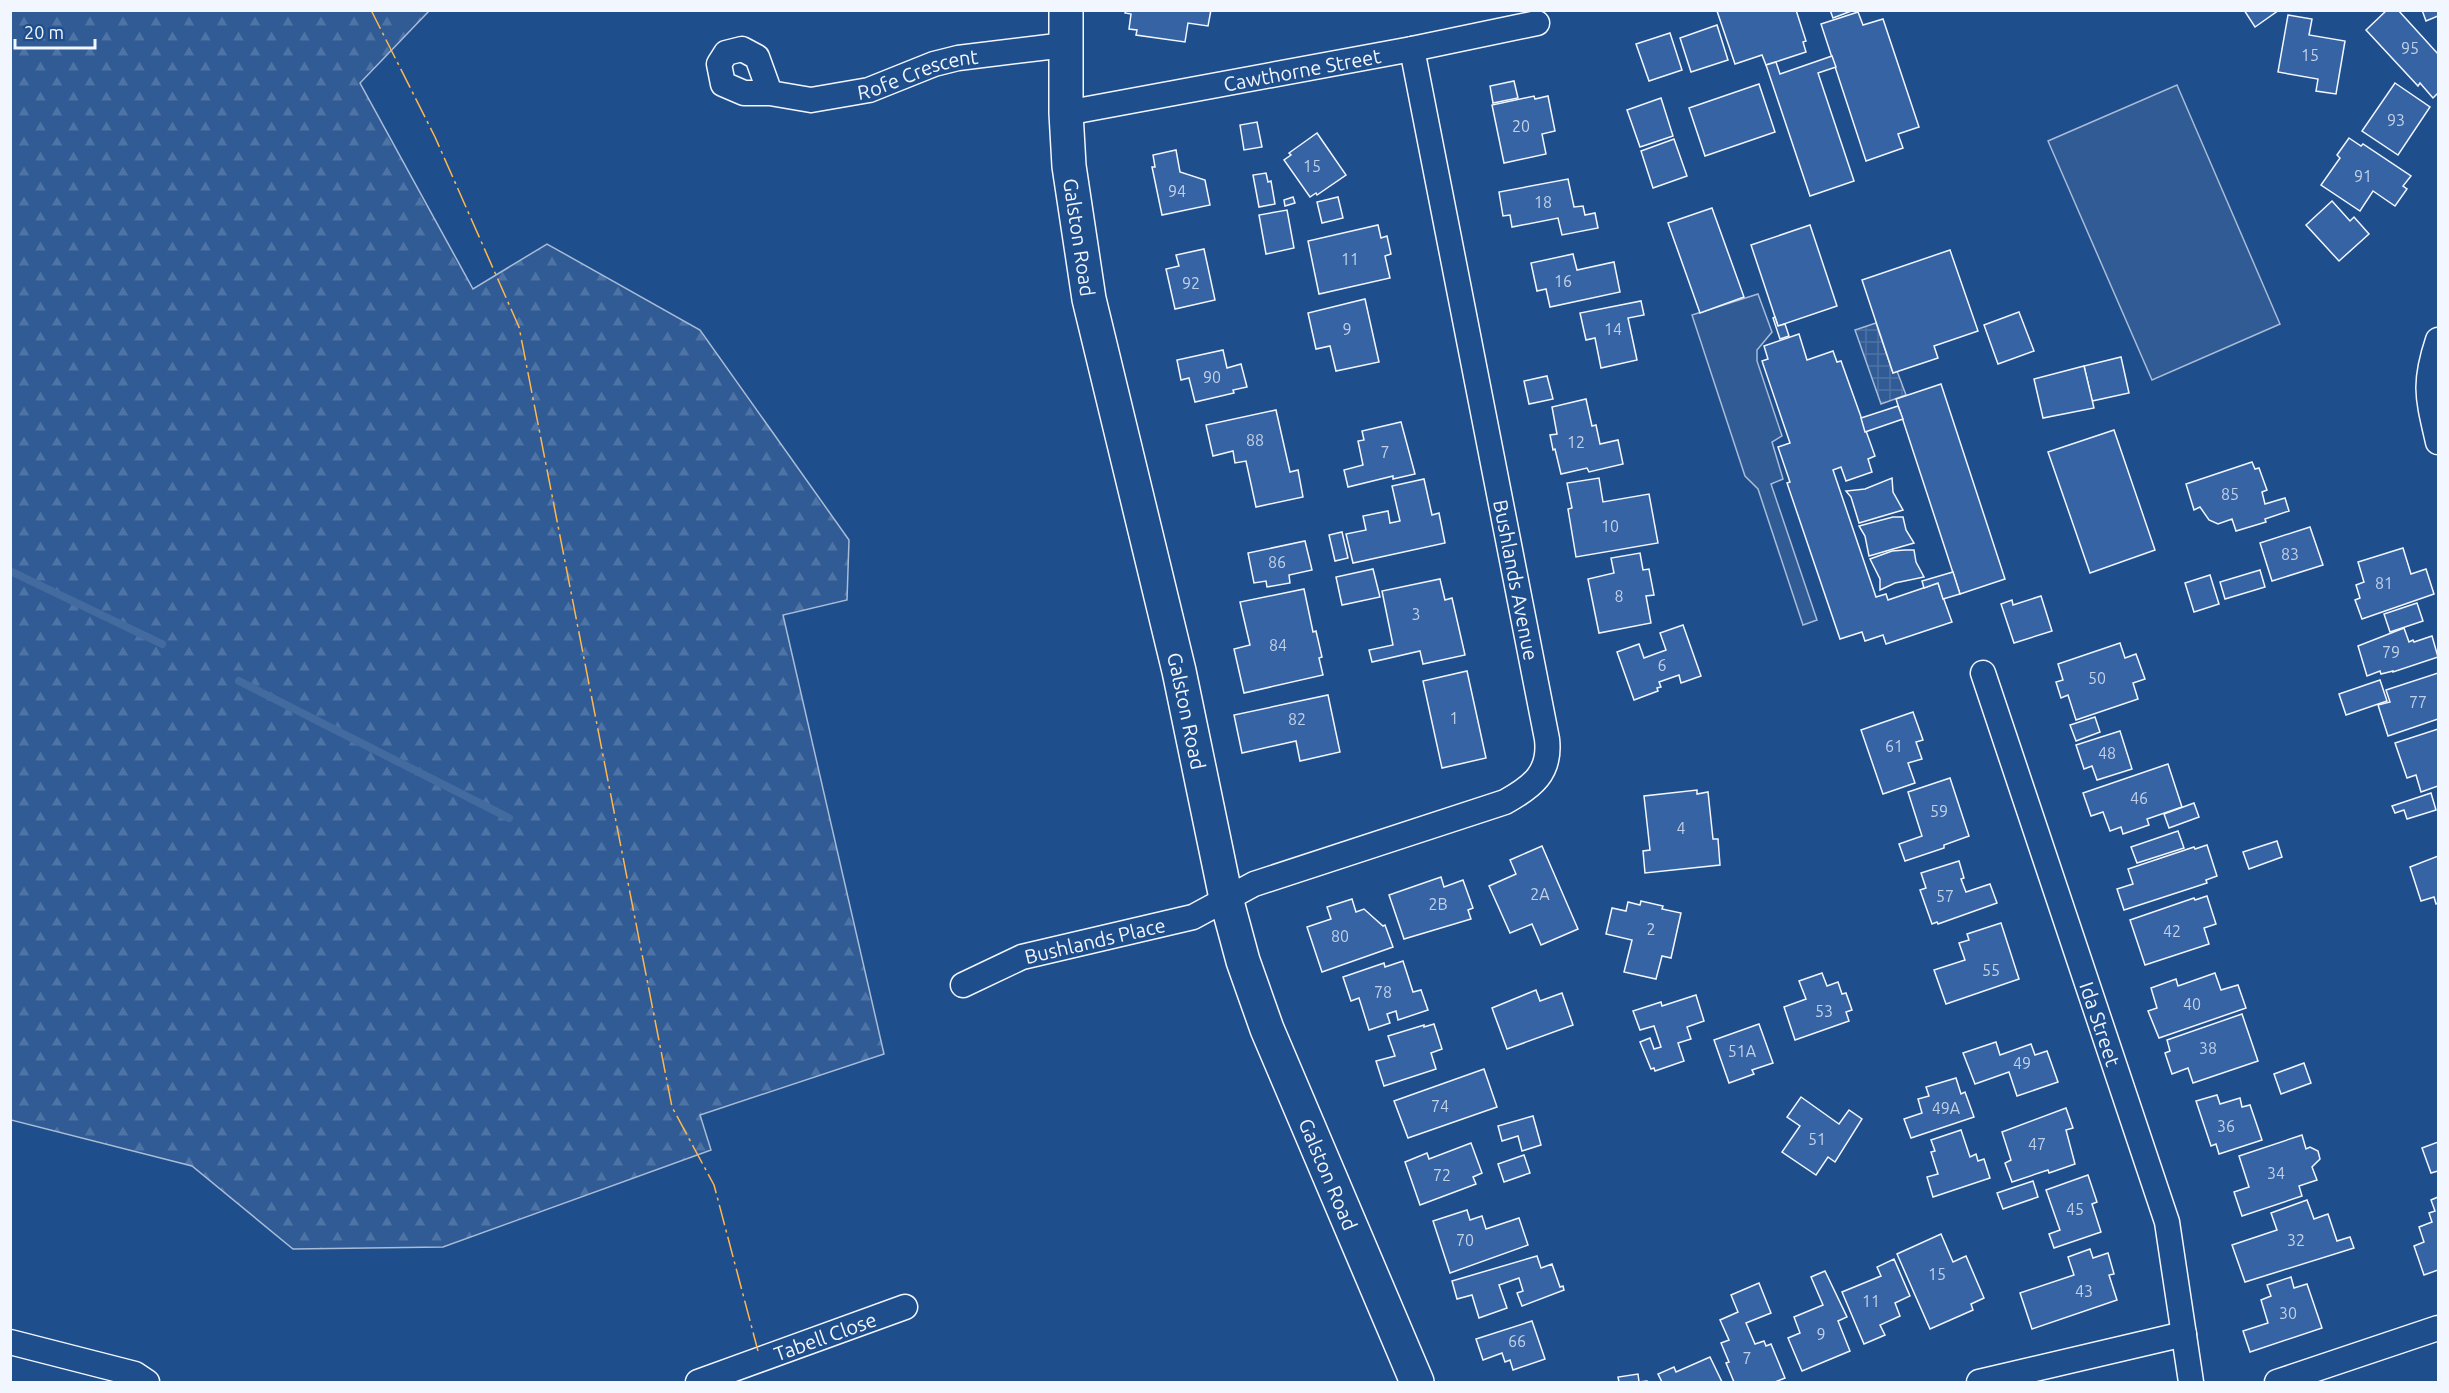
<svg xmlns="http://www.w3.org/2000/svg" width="2449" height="1393" font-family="Ubuntu,sans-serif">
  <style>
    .forest { fill: url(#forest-firs); stroke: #a8bbd7; stroke-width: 1.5 }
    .pitch { fill: #305b95; stroke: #a8bbd7; stroke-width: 1.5 }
    .plaza { fill: url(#plaza-grid); stroke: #a8bbd7; stroke-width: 1.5 }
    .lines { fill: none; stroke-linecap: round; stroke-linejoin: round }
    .stream { stroke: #446ba0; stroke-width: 8 }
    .building { fill: #3563a3; stroke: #f2f6ff; stroke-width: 1.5 }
    .minor-casing { stroke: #f2f6ff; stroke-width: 27 }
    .primary-casing { stroke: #f2f6ff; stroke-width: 36 }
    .minor { stroke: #1f4e8c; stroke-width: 24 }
    .primary { stroke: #1f4e8c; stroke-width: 33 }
    .power { stroke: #ffb74d; stroke-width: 1.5; stroke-dasharray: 21 4.5 3 4.5; stroke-linecap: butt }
    .labels { text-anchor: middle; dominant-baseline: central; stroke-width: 4.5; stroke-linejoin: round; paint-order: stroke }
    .number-label { font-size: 16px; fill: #c3d1e8 }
    .street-label { font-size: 20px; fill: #f2f6ff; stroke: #1f4e8c }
  </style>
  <defs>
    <pattern id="forest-firs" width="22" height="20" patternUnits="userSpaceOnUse" patternTransform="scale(1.5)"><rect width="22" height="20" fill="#305b95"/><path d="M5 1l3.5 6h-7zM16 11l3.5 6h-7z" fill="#4e73a5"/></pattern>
    <pattern id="plaza-grid" width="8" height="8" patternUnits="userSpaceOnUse" patternTransform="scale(1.5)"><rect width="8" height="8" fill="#305b95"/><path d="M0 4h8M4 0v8" fill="none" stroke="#4e73a5"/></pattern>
  </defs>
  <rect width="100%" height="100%" fill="#1f4e8c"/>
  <!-- forest -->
  <polygon class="forest" points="10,11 429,11 360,83 473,289 547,244 700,330 849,540 847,600 783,615 884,1054 700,1115 711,1150 443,1247 293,1249 192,1166 11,1120"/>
  <!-- pitch -->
  <g class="pitch">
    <polygon points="2177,85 2280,324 2152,380 2048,141"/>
    <polygon points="1758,294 1772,332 1757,350 1757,361 1782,436 1772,442 1783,479 1771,484 1817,620 1803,625 1758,489 1745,476 1692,315"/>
  </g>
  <!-- plaza -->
  <polygon class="plaza" points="1876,323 1893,373 1897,371 1906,395 1881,404 1855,330"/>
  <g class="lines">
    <!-- stream -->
    <g class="stream">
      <polyline points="10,571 162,644"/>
      <polyline points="239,681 509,818"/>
    </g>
  </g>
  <!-- building -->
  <g class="building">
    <polygon points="1126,10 1211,10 1208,26 1188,23 1185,42 1136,35 1137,30 1129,29 1131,14 1125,13"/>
    <polygon points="1796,10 1806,41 1803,42 1806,52 1766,65 1762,55 1735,64 1717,11"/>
    <polygon points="1830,10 1854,10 1833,18"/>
    <polygon points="2244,10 2279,10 2255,27"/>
    <polygon points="2387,10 2398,10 2438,54 2438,93 2433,98 2420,83 2418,86 2366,30"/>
    <polygon points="2422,10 2438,10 2438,16 2426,21"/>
    <polygon points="1858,12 1863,25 1883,19 1919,127 1898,134 1903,148 1866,161 1821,24"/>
    <polygon points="2288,15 2312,19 2309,35 2345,41 2336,94 2316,91 2318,79 2278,72"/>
    <polygon points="1717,25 1728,60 1691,72 1680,38"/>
    <polygon points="1670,33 1682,70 1649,81 1636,44"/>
    <polygon points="1832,56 1836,67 1818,73 1854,181 1810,196 1766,65 1776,62 1780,74"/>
    <polygon points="1514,81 1518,98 1493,103 1490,86"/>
    <polygon points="2395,83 2430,107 2398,155 2362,131"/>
    <polygon points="1759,84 1775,132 1705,156 1689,108"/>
    <polygon points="1534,96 1535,99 1548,96 1555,131 1542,134 1546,154 1504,163 1492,105"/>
    <polygon points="1661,98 1673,136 1640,147 1627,110"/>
    <polygon points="1257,122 1262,147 1244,150 1240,125"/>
    <polygon points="1317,133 1346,175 1317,195 1316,193 1310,197 1284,160 1291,155 1289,153"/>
    <polygon points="2349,138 2361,146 2363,144 2411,176 2403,186 2407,189 2395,206 2373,191 2360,211 2321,185 2340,158 2337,155"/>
    <polygon points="1674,139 1687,176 1653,188 1641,151"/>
    <polygon points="1176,150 1180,172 1205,180 1210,205 1162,215 1152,167 1155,167 1153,155"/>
    <polygon points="1266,173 1268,182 1271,181 1275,204 1259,207 1253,175"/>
    <polygon points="1568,179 1574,207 1583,206 1585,215 1595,213 1598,228 1562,235 1558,218 1512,227 1510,215 1503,216 1499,192"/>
    <polygon points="1293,197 1295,203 1285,206 1284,200"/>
    <polygon points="1338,197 1343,218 1322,223 1317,202"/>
    <polygon points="2332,201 2350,221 2354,217 2369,234 2339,261 2306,225"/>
    <polygon points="1712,208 1744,297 1700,313 1668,223"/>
    <polygon points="1287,210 1294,248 1266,254 1259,215"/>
    <polygon points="1378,225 1381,238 1387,236 1391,254 1385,256 1390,278 1319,294 1308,241"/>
    <polygon points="1810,225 1837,306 1778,326 1751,245"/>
    <polygon points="1204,249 1215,300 1175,309 1166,269 1179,266 1176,255"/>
    <polygon points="1950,250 1978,331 1934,346 1938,358 1893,373 1862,280"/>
    <polygon points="1573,254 1577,270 1614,262 1620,292 1550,307 1546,289 1537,291 1531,263"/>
    <polygon points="1365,299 1379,362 1336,371 1330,346 1316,349 1308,313"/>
    <polygon points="1641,301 1644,315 1628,318 1637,360 1601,368 1595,338 1586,340 1580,313"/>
    <polygon points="2019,312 2034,351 1998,364 1984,325"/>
    <polygon points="1775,317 1778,326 1785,324 1789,336 1780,339 1773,318"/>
    <polygon points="1799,334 1807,360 1833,351 1837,362 1841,361 1875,456 1868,459 1872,472 1846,481 1841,467 1833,470 1876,597 1886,594 1888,600 1938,583 1952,622 1886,644 1883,635 1865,641 1862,632 1840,639 1787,483 1790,482 1778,447 1790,443 1762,361 1768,359 1764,346"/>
    <polygon points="1223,350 1227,368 1241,364 1247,387 1233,390 1234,393 1195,402 1189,378 1181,380 1177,360"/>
    <polygon points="2121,357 2129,393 2092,401 2084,366"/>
    <polygon points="2084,366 2094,408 2043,418 2034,379"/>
    <polygon points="1547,376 1553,399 1529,404 1524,381"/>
    <polygon points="1941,384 2005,579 1960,594 1896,399"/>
    <polygon points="1586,399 1592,426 1596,425 1600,444 1618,440 1623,464 1589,472 1587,468 1561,474 1555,449 1553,450 1550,435 1557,434 1552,407"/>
    <polygon points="1898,406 1903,419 1865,432 1861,418"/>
    <polygon points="1276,410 1290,472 1298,470 1303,497 1256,507 1246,461 1235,463 1233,451 1213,456 1206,425"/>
    <polygon points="1401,422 1415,474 1393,479 1393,476 1348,487 1344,470 1363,465 1358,441 1364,440 1362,431"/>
    <polygon points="2114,430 2155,550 2090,573 2048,452"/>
    <polygon points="2252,462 2255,469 2259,468 2267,490 2262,492 2265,504 2285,498 2289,511 2265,519 2266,522 2236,531 2232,519 2218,524 2209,520 2200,507 2194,510 2186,484"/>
    <polygon points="1599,478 1603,502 1649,494 1658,543 1576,557 1568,509 1572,508 1567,483"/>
    <polygon points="1892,478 1893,492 1903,510 1859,523 1851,497 1846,491 1865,489"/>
    <polygon points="1424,479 1432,515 1439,513 1445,543 1353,563 1346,534 1366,530 1363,516 1388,511 1390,523 1400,521 1392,486"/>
    <polygon points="1893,517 1903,517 1906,530 1914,543 1869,556 1865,536 1859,526"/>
    <polygon points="2310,527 2323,565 2272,581 2260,543"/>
    <polygon points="1342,532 1348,558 1335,561 1329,535"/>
    <polygon points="1305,541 1312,570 1289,575 1290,583 1267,587 1266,581 1254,583 1248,553"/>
    <polygon points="2403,548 2411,574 2426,569 2434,594 2362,619 2355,600 2360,598 2356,585 2364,582 2358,562"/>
    <polygon points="1905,550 1914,550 1916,562 1924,577 1895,583 1880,590 1880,579 1870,559 1892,551"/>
    <polygon points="1640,553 1643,570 1649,569 1654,595 1646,596 1651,623 1599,633 1588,579 1614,573 1611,558"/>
    <polygon points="1373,569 1380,597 1342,605 1336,577"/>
    <polygon points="2260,570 2265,587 2225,599 2220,582"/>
    <polygon points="1953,572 1960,594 1943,599 1938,583 1924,588 1922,581"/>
    <polygon points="2210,575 2219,604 2194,612 2185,583"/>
    <polygon points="1440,579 1445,600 1452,598 1465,655 1423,664 1420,651 1372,662 1369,650 1393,645 1382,591"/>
    <polygon points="1304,589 1313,632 1316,631 1322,657 1319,658 1323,675 1244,693 1234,649 1250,645 1240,602"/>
    <polygon points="2041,596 2052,631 2014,643 2001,604 2012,600 2013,605"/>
    <polygon points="2417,603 2423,621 2390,632 2384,614"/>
    <polygon points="1683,625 1701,676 1681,683 1679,675 1659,682 1661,687 1657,688 1658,691 1634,700 1617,652 1639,644 1644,658 1666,650 1660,633"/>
    <polygon points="2404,628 2409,642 2413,640 2414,642 2432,636 2438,657 2393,672 2393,671 2381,674 2380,671 2367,676 2358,646"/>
    <polygon points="2120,643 2125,658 2136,654 2145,679 2133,683 2138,699 2076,720 2068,695 2061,698 2056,682 2063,680 2058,664"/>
    <polygon points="1467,671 1486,758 1442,768 1423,681"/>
    <polygon points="2438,673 2438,719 2388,736 2378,705 2390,702 2386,690"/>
    <polygon points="2380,680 2387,701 2346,715 2339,694"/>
    <polygon points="1328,695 1340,752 1300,761 1296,741 1242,753 1234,715"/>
    <polygon points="1913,712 1923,740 1916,742 1922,759 1908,763 1915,783 1883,794 1861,730"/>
    <polygon points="2095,717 2100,732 2076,741 2070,725"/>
    <polygon points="2438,729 2438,786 2421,792 2416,775 2407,778 2395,743"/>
    <polygon points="2120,731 2132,769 2097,780 2092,766 2084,769 2076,745"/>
    <polygon points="2168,764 2182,807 2147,819 2149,825 2123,834 2121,827 2110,831 2103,812 2091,816 2083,793"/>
    <polygon points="1950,778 1969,836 1944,845 1944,848 1905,861 1899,844 1922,836 1908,792"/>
    <polygon points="1697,790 1697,794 1708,792 1713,839 1718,839 1720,865 1645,873 1643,851 1650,850 1644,796"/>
    <polygon points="2431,793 2436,810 2407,819 2404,810 2395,813 2392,806"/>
    <polygon points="2194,803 2199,817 2169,828 2164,814"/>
    <polygon points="2178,831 2184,848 2137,863 2131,847"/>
    <polygon points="2277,841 2282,857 2249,869 2243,852"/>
    <polygon points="2207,845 2217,876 2206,880 2207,883 2124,910 2117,889 2133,884 2128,869 2194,847 2195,849"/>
    <polygon points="1542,846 1578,929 1541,945 1532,924 1510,933 1489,886 1516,874 1510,860"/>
    <polygon points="2438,856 2438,903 2436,904 2434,897 2421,901 2410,867"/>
    <polygon points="1959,861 1964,878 1961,879 1966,892 1990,884 1997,903 1938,924 1937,922 1932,924 1920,890 1926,888 1921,873"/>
    <polygon points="1441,877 1444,887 1463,880 1473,908 1468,910 1471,919 1404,939 1389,895"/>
    <polygon points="2207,896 2216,924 2204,928 2209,944 2145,965 2130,920 2194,898 2195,900"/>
    <polygon points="1352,899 1356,912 1364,909 1383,926 1385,925 1393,947 1322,972 1307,927 1331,919 1327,907"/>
    <polygon points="1641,901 1663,906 1662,909 1681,913 1671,958 1662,956 1656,979 1624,972 1632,940 1606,934 1612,908 1626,911 1628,902 1640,905"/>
    <polygon points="2001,923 2019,979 1946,1004 1934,970 1965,960 1959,943 1969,940 1967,934"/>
    <polygon points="1403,961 1413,992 1421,990 1428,1010 1398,1020 1396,1011 1387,1014 1390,1023 1369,1030 1359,998 1351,1001 1343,977 1384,963 1385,967"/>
    <polygon points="1822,973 1827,986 1838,982 1842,994 1846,993 1852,1010 1846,1012 1849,1021 1795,1040 1784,1007 1806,999 1799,981"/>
    <polygon points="2215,973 2221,990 2238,985 2246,1008 2159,1038 2148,1011 2157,1008 2151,988 2176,979 2178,986"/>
    <polygon points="1536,990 1540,1001 1562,993 1573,1025 1507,1049 1492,1008"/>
    <polygon points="1696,995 1704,1021 1687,1027 1691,1039 1678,1043 1684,1061 1655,1071 1654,1068 1651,1069 1640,1042 1650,1038 1654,1049 1661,1047 1654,1026 1640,1030 1633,1011 1661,1002 1662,1006"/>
    <polygon points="2242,1014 2258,1061 2193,1083 2188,1068 2172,1074 2165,1053 2170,1051 2167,1040"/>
    <polygon points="1434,1024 1442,1049 1431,1053 1436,1069 1384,1086 1376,1061 1395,1056 1388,1036 1424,1025 1424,1027"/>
    <polygon points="1759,1024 1773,1063 1752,1070 1754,1074 1729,1083 1714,1040"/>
    <polygon points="1996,1042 2000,1055 2031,1044 2035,1055 2047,1051 2058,1082 2017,1096 2009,1072 1975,1084 1963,1053"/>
    <polygon points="2304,1063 2311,1083 2281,1094 2274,1074"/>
    <polygon points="1484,1069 1497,1107 1408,1138 1394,1101"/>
    <polygon points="1956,1078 1961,1094 1965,1092 1974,1117 1911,1138 1904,1119 1922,1113 1918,1099 1929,1096 1926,1087"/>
    <polygon points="2217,1095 2220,1104 2240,1098 2242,1107 2250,1105 2262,1140 2219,1154 2216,1144 2211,1146 2196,1101"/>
    <polygon points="1801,1097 1839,1124 1849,1110 1862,1119 1835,1162 1828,1157 1816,1175 1782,1152 1800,1126 1787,1117"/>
    <polygon points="2066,1108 2073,1128 2066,1130 2075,1164 2049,1173 2048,1170 2012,1182 2005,1163 2011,1160 2002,1132"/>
    <polygon points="1533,1116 1541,1145 1522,1151 1518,1136 1502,1141 1498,1126"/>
    <polygon points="1961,1130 1970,1157 1976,1154 1978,1161 1984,1159 1990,1178 1933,1197 1927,1177 1938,1174 1931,1152 1935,1151 1931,1140"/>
    <polygon points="2302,1135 2306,1149 2310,1147 2318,1151 2320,1159 2312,1167 2317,1180 2299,1186 2302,1196 2242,1216 2234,1192 2249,1187 2239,1156"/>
    <polygon points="2438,1142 2438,1171 2431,1173 2422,1148"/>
    <polygon points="1471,1143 1482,1173 1473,1177 1476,1184 1420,1205 1405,1162 1427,1153 1429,1159"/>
    <polygon points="1524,1155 1530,1173 1504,1182 1498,1164"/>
    <polygon points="2088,1175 2097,1202 2092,1204 2101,1232 2054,1248 2049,1234 2060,1230 2046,1190"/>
    <polygon points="2033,1181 2038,1197 2003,1209 1997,1193"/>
    <polygon points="2438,1197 2438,1270 2424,1275 2414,1246 2424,1242 2419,1227 2432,1222 2429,1213 2435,1211 2431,1200"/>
    <polygon points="2307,1200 2314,1219 2328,1214 2337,1241 2350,1237 2354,1248 2245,1282 2232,1245 2277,1230 2271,1213"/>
    <polygon points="1467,1210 1470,1220 1482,1216 1486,1229 1519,1218 1528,1245 1450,1273 1433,1221"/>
    <polygon points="1941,1234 1953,1262 1966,1256 1984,1298 1971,1304 1973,1310 1930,1329 1897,1254"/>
    <polygon points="2090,1249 2093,1258 2108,1253 2114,1274 2109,1275 2117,1300 2032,1329 2020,1293 2074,1275 2068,1257"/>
    <polygon points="1537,1256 1541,1268 1552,1264 1560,1287 1563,1286 1564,1290 1522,1306 1517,1293 1523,1291 1519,1278 1499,1285 1507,1308 1479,1318 1472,1295 1457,1299 1452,1281"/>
    <polygon points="1894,1259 1910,1296 1895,1303 1900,1316 1880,1325 1885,1335 1864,1344 1842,1292 1881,1276 1877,1267"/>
    <polygon points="1825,1271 1847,1317 1838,1321 1850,1351 1802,1371 1788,1338 1800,1333 1794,1317 1823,1305 1811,1277"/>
    <polygon points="2291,1277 2294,1288 2307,1284 2322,1328 2250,1352 2243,1331 2268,1323 2261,1300 2271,1296 2267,1285"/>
    <polygon points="1759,1283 1771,1313 1746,1323 1755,1344 1764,1341 1766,1346 1771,1344 1785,1378 1775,1382 1734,1382 1726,1363 1729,1362 1721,1343 1729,1340 1720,1320 1738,1312 1731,1295"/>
    <polygon points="1532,1321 1545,1359 1513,1370 1510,1360 1505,1362 1502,1353 1483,1360 1476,1339"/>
    <polygon points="1710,1357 1722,1382 1662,1382 1658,1374 1674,1367 1676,1372"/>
    <polygon points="1638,1374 1639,1382 1647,1381 1648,1382 1619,1382 1618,1377"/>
  </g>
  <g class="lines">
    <defs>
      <g id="minor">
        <path id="s1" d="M 770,93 L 757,57 L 742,49 L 726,53 L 719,64 L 723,84 L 744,93 L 770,93 L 811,100 L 869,90 L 934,64 L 958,58 L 1065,45"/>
        <path id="s2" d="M 1066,113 L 1412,49 L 1537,23"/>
        <path d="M 2438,340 C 2423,385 2428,398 2438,442"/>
        <path id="s3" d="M 1983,673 L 2167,1222 L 2191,1382"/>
        <path id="s4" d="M 963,985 L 1022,957 L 1193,917 L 1254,884 L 1505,802 C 1532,787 1551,773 1547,739 L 1412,49"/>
        <polyline points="10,1342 135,1374 147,1382"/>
        <path id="s5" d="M 698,1382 L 905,1307"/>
        <polyline points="1979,1382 2184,1334"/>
        <polyline points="2277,1382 2438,1328"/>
      </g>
      <g id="primary">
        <path id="s6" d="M 1066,10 L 1066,113 L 1069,166 L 1089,299 L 1179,671 L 1226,898 L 1243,961 L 1267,1029 L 1417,1382"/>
      </g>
    </defs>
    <!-- minor casing -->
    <use href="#minor" class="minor-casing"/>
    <!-- primary casing -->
    <use href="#primary" class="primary-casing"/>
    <!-- minor -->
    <use href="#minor" class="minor"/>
    <!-- primary -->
    <use href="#primary" class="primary"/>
    <!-- power -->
    <polyline class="power" points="371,10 435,137 519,327 672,1107 714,1185 758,1351"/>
  </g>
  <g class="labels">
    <!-- number labels -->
    <g class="number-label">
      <text x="2410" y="48">95</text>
      <text x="2310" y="55">15</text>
      <text x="2396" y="120">93</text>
      <text x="1521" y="126">20</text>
      <text x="1312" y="166">15</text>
      <text x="2363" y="176">91</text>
      <text x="1177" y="191">94</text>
      <text x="1543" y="202">18</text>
      <text x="1350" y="259">11</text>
      <text x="1563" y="281">16</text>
      <text x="1191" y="283">92</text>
      <text x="1347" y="329">9</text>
      <text x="1613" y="329">14</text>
      <text x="1212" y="377">90</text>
      <text x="1255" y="440">88</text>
      <text x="1576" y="442">12</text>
      <text x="1385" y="452">7</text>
      <text x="2230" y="494">85</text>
      <text x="1610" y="526">10</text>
      <text x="2290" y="554">83</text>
      <text x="1277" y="562">86</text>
      <text x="2384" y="583">81</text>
      <text x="1619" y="596">8</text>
      <text x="1416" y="614">3</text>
      <text x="1278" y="645">84</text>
      <text x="2391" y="652">79</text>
      <text x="1662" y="665">6</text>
      <text x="2097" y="678">50</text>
      <text x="2418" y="702">77</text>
      <text x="1454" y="718">1</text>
      <text x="1297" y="719">82</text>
      <text x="1894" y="746">61</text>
      <text x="2107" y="753">48</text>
      <text x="2139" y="798">46</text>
      <text x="1939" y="811">59</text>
      <text x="1681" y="828">4</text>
      <text x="1540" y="894">2A</text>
      <text x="1945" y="896">57</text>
      <text x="1438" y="904">2B</text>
      <text x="1651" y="929">2</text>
      <text x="2172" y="931">42</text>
      <text x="1340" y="936">80</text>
      <text x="1991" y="970">55</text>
      <text x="1383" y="992">78</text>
      <text x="2192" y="1004">40</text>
      <text x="1824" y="1011">53</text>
      <text x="2208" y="1048">38</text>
      <text x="1742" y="1051">51A</text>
      <text x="2022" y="1063">49</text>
      <text x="1440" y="1106">74</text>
      <text x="1946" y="1108">49A</text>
      <text x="2226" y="1126">36</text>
      <text x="1817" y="1139">51</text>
      <text x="2037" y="1144">47</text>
      <text x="2276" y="1173">34</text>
      <text x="1442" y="1175">72</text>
      <text x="2075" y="1209">45</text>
      <text x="1465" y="1240">70</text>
      <text x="2296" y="1240">32</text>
      <text x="1937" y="1274">15</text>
      <text x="2084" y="1291">43</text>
      <text x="1871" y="1301">11</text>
      <text x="2288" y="1313">30</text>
      <text x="1821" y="1334">9</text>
      <text x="1517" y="1341">66</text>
      <text x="1747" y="1358">7</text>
    </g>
    <!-- street labels -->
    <g class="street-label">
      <text stroke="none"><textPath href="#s2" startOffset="240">Cawthorne Street</textPath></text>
      <text stroke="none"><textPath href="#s1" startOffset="306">Rofe Crescent</textPath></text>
      <text stroke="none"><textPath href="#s6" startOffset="228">Galston Road</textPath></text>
      <text transform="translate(1516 580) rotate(79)">Bushlands Avenue</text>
      <text stroke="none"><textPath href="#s6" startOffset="714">Galston Road</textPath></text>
      <text stroke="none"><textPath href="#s4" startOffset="140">Bushlands Place</textPath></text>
      <text stroke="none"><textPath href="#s3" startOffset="370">Ida Street</textPath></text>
      <text stroke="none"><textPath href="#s6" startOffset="1200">Galston Road</textPath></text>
      <text stroke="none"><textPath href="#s5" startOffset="135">Tabell Close</textPath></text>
    </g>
  </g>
  <!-- border -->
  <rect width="2449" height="1393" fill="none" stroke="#f2f6ff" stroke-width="24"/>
  <!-- scale -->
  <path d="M15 39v9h80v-9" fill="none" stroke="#f2f6ff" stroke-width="3"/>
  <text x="24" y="39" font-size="18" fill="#f2f6ff" stroke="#1f4e8c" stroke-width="4.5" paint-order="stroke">20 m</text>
</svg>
